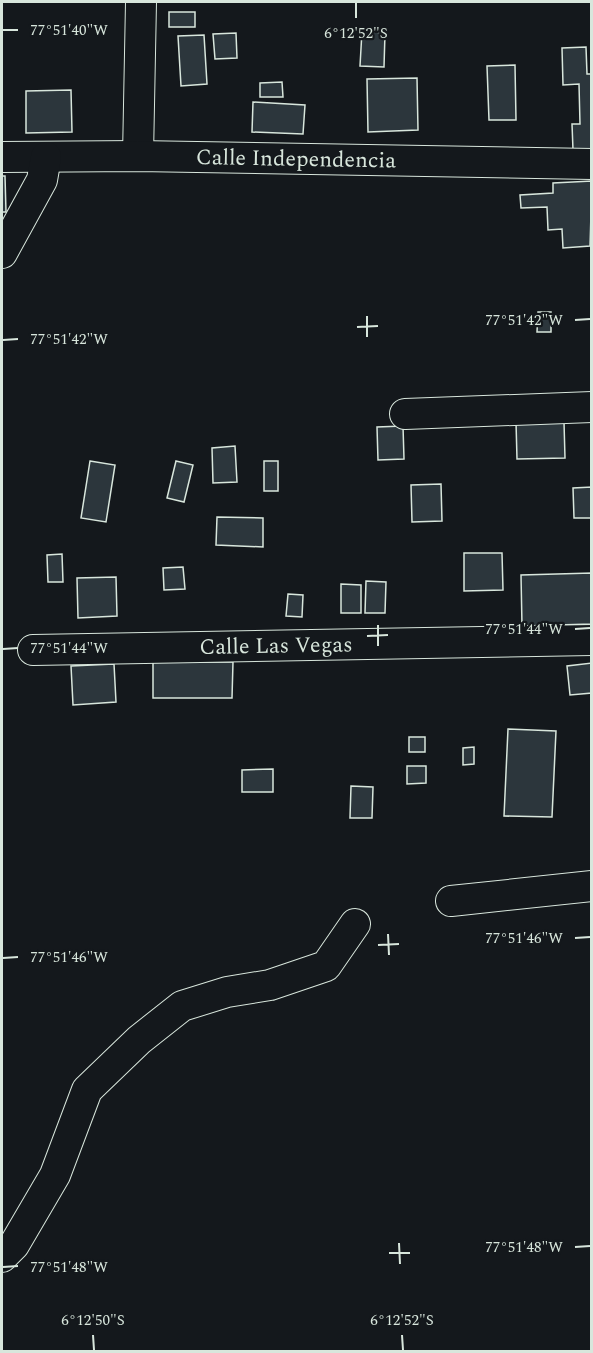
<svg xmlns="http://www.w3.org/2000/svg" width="593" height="1353" font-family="Spectral,serif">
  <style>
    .building { fill: #2c363c; stroke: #d8e6dc; stroke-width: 1.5 }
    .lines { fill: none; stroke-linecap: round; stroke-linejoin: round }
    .street-casing { stroke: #d8e6dc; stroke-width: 32 }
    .street { stroke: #14181c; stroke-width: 30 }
    .ticks { fill: none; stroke: #d8e6dc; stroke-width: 2 }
    .labels { text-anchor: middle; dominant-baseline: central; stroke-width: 4.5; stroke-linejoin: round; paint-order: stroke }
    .street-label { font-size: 22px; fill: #d8e6dc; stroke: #14181c }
    .ticks-label { font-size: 15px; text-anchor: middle; fill: #d8e6dc; stroke: #14181c; stroke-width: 4.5; stroke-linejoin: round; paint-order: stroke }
  </style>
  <rect width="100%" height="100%" fill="#14181c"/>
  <!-- building -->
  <g class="building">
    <rect x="169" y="12" width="26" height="15"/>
    <polygon points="362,31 385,33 384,67 360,66"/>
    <polygon points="236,33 237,58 215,59 213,34"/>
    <polygon points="204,35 207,84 181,86 178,36"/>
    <polygon points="586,47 587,74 592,74 592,149 573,150 572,124 580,124 579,84 563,85 562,48"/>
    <polygon points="515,65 516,120 489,120 487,66"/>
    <polygon points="417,78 418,130 368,132 367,79"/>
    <polygon points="282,82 283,97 260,97 260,83"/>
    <polygon points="71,90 72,132 26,133 26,91"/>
    <polygon points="253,102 305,105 303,134 252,132"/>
    <polygon points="2,176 5,176 6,212 2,212"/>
    <polygon points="592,181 590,246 563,248 562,229 548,230 547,207 521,208 520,195 553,193 553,183"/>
    <polygon points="538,312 551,312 551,332 537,332"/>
    <polygon points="516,422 564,422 565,458 517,459"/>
    <polygon points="403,426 404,459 378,460 377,427"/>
    <polygon points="235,446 237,482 213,483 212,448"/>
    <polygon points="90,461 115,465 106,522 81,518"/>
    <polygon points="176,461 193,465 184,502 167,498"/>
    <rect x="264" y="461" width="14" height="30"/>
    <polygon points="441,484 442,521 412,522 411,485"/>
    <polygon points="592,487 592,518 574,518 573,488"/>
    <polygon points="217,517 263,518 263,547 216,545"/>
    <polygon points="464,553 502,553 503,590 464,591"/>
    <polygon points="62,554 63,582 48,582 47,555"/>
    <polygon points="183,567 185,589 164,590 163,568"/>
    <polygon points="592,573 592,624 522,626 521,575"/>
    <polygon points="116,577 117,616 78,618 77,578"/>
    <polygon points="366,581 386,582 385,613 365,613"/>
    <polygon points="341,584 361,585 361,613 341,613"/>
    <polygon points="288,594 303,595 302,617 286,616"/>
    <polygon points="153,662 233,662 232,698 153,698"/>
    <polygon points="592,663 592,693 570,695 567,666"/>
    <polygon points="114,664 116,702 73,705 71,666"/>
    <polygon points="508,729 556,731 552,817 504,816"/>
    <rect x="409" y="737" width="16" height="15"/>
    <polygon points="474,747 474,764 463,765 463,748"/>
    <polygon points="407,766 426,766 426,783 407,784"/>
    <polygon points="273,769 273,792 242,792 242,770"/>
    <polygon points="351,786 373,787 372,818 350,818"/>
  </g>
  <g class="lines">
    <defs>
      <g id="street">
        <polyline points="138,156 141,2"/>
        <path id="s1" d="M 2,157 L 138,156 L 592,164"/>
        <polyline points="2,253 42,180 46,157"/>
        <polyline points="405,414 592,407"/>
        <path id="s2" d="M 33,650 L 592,640"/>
        <polyline points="451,901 592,886"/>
        <polyline points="2,1257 14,1245 55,1175 87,1090 139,1040 182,1006 227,992 270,985 326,966 355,924"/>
      </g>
    </defs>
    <!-- street casing -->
    <use href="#street" class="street-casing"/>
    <!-- street -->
    <use href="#street" class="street"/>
  </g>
  <!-- ticks -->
  <path class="ticks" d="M 356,3 L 356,18M 3,30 L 18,30M 367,316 L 367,337M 575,320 L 590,319M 357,327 L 378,326M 3,340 L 18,339M 378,625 L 378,646M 575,629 L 590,628M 367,636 L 388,635M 3,649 L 18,648M 388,934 L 389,955M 575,938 L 590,937M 378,945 L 399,944M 3,958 L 18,957M 399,1243 L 400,1264M 575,1247 L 590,1246M 389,1253 L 410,1253M 3,1267 L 18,1266M 93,1335 L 94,1350M 402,1335 L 403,1350"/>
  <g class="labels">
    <!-- street labels -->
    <g class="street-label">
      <text stroke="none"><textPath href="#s1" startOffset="294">Calle Independencia</textPath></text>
      <text stroke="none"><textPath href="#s2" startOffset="243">Calle Las Vegas</textPath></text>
    </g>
  </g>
  <g class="ticks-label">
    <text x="69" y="35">77°51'40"W</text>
    <text x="356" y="38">6°12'52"S</text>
    <text x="524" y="325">77°51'42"W</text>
    <text x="69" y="344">77°51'42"W</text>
    <text x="524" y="634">77°51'44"W</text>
    <text x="69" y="653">77°51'44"W</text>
    <text x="524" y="943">77°51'46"W</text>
    <text x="69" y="962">77°51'46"W</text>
    <text x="524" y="1252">77°51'48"W</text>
    <text x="69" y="1272">77°51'48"W</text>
    <text x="93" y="1325">6°12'50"S</text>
    <text x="402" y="1325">6°12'52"S</text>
  </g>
  <!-- border -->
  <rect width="593" height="1353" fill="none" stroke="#d8e6dc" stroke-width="6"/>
</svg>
